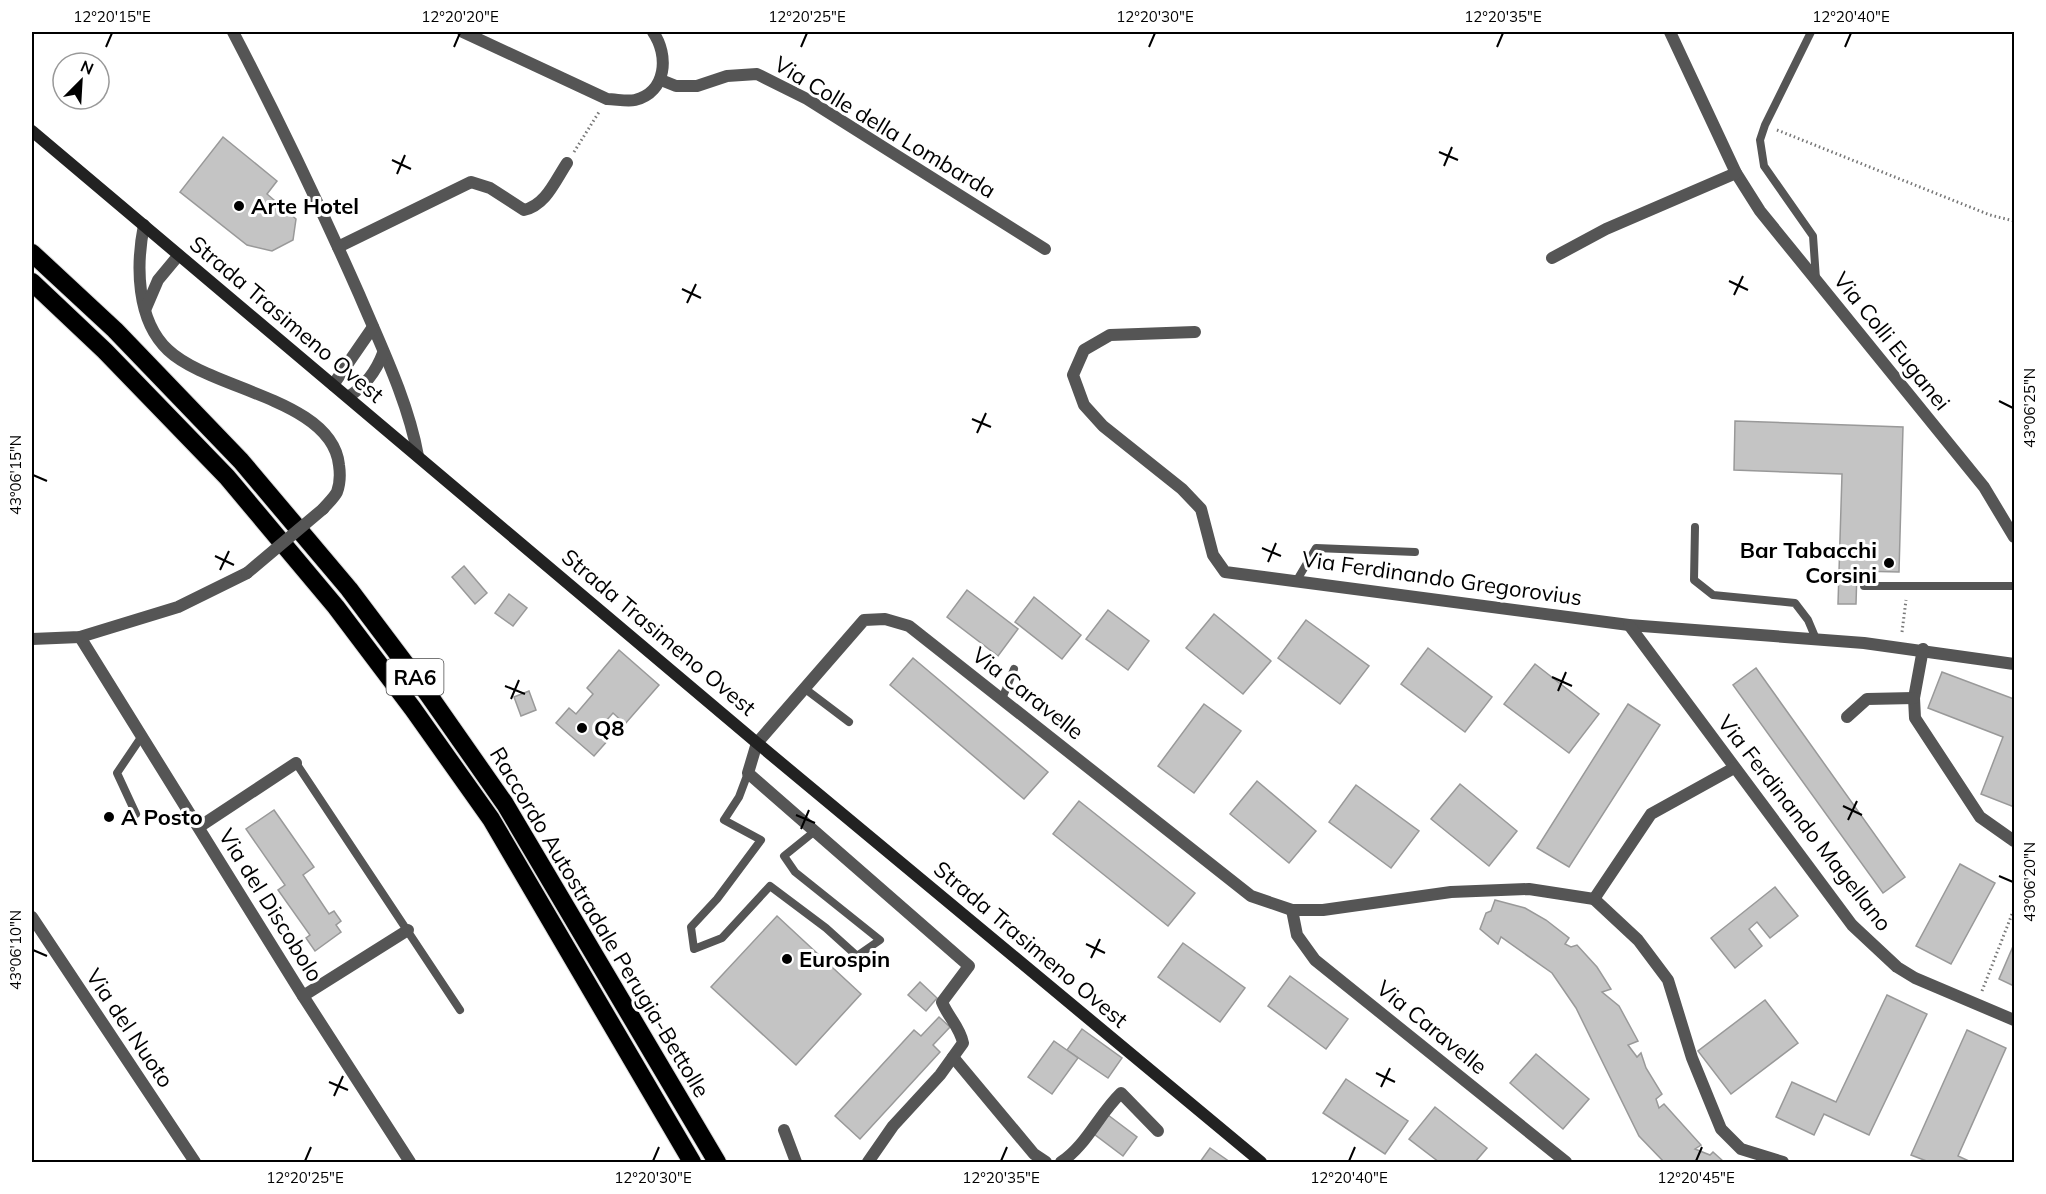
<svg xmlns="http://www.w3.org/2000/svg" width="2046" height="1194" font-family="Mulish,sans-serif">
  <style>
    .building { fill: #c4c4c4; stroke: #999; stroke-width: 1.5 }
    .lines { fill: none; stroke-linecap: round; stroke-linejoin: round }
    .motorway-casing { stroke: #dbdbdb; stroke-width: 20 }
    .path { stroke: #777; stroke-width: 3; stroke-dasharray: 1.5 3; stroke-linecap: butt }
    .service { stroke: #555; stroke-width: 8 }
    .minor { stroke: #555; stroke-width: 12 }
    .secondary { stroke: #222; stroke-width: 12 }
    .motorway { stroke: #000; stroke-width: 18 }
    .minor-bridge { stroke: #555; stroke-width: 12 }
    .ticks { fill: none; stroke: #000; stroke-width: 2 }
    .poi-dot { fill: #000; stroke: #fff; stroke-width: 2 }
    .labels { text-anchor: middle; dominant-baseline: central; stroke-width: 6; stroke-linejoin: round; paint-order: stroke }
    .shield { fill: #fff; stroke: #4c4c4c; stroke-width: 1.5 }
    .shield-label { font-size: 21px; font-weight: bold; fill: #000 }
    .street-label { font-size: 22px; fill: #000; stroke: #fff }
    .poi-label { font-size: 22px; font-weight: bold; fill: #000; stroke: #fff; text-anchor: start }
    .neatline { fill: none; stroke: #000; stroke-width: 2 }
    .ticks-label { font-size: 15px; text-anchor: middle; fill: #000 }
  </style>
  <rect width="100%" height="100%" fill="#fff"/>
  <!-- building -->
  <g class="building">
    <polygon points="223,137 277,181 267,194 296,219 293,240 272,251 247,245 180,192"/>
    <polygon points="1735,421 1903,427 1899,572 1857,571 1856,604 1838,604 1842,474 1734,470"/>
    <polygon points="464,566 487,593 475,604 452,577"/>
    <polygon points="967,590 1018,629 998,656 947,617"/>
    <polygon points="509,594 527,608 513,626 495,613"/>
    <polygon points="1034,597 1081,635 1062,659 1015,622"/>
    <polygon points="1108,610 1149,641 1128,670 1086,639"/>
    <polygon points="1214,614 1271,661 1243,694 1186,648"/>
    <polygon points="1306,620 1369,666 1340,704 1278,658"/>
    <polygon points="1428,648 1492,697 1465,732 1401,684"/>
    <polygon points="619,650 659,685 625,724 613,713 598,730 609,739 594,756 556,723 569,708 576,714 593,694 587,688"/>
    <polygon points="913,658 1048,772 1024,799 890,685"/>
    <polygon points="1535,664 1599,714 1569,753 1504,704"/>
    <polygon points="1756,668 1905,877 1883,893 1733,685"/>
    <polygon points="1942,672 2014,699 2014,807 1981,794 2003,737 1928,708"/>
    <polygon points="529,691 536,710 521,716 514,697"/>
    <polygon points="1204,704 1241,731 1194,793 1158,766"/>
    <polygon points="1628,704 1660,725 1569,867 1537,848"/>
    <polygon points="1257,781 1316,831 1289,863 1230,814"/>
    <polygon points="1460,784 1517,831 1489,866 1431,819"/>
    <polygon points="1356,785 1419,831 1391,868 1329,822"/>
    <polygon points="1079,801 1195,893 1168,926 1053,834"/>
    <polygon points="274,810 314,867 303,875 329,914 334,911 341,921 336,925 341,932 315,951 306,938 310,935 278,890 285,885 246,829"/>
    <polygon points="1960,864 1995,883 1951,964 1916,946"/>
    <polygon points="1775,887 1798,916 1770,938 1757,922 1749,929 1762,946 1735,968 1711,938"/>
    <polygon points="1495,900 1525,908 1546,920 1569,938 1565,944 1571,947 1577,945 1597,967 1611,989 1602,992 1619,1006 1638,1041 1628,1045 1637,1057 1641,1053 1646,1068 1662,1094 1656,1099 1659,1108 1664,1104 1701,1145 1695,1149 1710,1155 1713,1152 1724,1162 1664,1162 1639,1136 1576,1008 1552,973 1501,937 1498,944 1480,929 1486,913 1491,911"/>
    <polygon points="777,916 861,994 796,1065 711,987"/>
    <polygon points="1183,943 1245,988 1220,1022 1158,977"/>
    <polygon points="2014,944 2014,986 1999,979"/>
    <polygon points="1290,976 1348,1019 1326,1049 1268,1006"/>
    <polygon points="920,982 937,998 926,1011 908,995"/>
    <polygon points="1887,995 1927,1014 1869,1135 1824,1114 1814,1135 1776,1117 1792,1082 1836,1102"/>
    <polygon points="1765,1000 1798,1043 1731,1094 1698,1051"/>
    <polygon points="939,1017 950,1027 933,1045 940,1052 860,1139 835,1116 914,1030 921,1036"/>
    <polygon points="1082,1029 1122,1058 1108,1078 1067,1050"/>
    <polygon points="1967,1030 2006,1048 1958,1156 1971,1162 1929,1162 1911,1155"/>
    <polygon points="1054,1041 1078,1058 1052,1094 1028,1077"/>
    <polygon points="1536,1054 1589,1099 1563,1129 1510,1083"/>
    <polygon points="1346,1079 1408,1121 1385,1154 1323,1113"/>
    <polygon points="1435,1107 1487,1148 1475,1162 1439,1162 1409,1139"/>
    <polygon points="1108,1115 1137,1137 1123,1156 1094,1134"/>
    <polygon points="1210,1148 1230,1162 1200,1162"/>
  </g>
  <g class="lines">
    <defs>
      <g id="motorway">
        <polyline points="32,253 115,330 241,461 349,589 428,694 505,804 717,1162"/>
        <polyline points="32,282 105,351 227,477 336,607 413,709 491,819 692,1162"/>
      </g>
    </defs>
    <!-- motorway casing -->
    <use href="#motorway" class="motorway-casing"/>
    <!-- path -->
    <g class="path">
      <polyline points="1777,130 1990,215 2014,221"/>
      <polyline points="574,152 599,112"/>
      <polyline points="1902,632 1906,600"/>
      <polyline points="1982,991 2014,909"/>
    </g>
    <!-- service -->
    <g class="service">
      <polyline points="1811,32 1765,125 1760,140 1764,166 1813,236 1816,279"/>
      <polyline points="1695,527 1694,580 1713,595 1795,603 1808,620 1816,639"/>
      <polyline points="1297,580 1316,548 1415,552"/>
      <polyline points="1864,586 2014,586"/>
      <polyline points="804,688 849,722"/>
      <polyline points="1002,699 1014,669"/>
      <polyline points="296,763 460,1010"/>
      <polyline points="748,773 739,797 724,820 761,840 717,899 691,927 694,949 722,938 770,886 826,928 857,956 880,940 795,872 784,856 815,831"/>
      <polyline points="136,814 117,773 142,736"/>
    </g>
    <!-- minor -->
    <g class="minor">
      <path d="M 233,32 C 278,118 320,206 359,294 C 381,346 408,401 418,456"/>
      <path d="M 463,32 L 607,99 C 616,99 627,102 635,100 C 667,92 669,55 653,32"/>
      <polyline points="1670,32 1736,173 1760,211 1984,487 2014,537"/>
      <polyline points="661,80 676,86 697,86 727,76 757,74 807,99 1045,249"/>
      <path d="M 144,225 C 136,265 136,320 168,350 C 210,390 332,399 339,465 C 340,472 340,484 337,492 C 334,498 327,504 323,509"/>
      <path d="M 338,247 L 471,182 L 490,188 L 524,210 C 546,205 555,181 567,163"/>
      <polyline points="1552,258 1606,229 1736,173"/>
      <polyline points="146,308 158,280 178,256"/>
      <polyline points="1195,332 1110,335 1084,350 1073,375 1084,405 1103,426 1182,489 1201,509 1213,555 1225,572 1629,625 1864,643 2014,664"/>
      <polyline points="333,385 373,327"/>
      <path d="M 348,397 C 365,386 376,372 383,353"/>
      <polyline points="1629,625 1852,925 1897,967 1915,978 2014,1020"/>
      <polyline points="80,637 303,996 410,1162"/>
      <polyline points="32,639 80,637 178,607 247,573"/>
      <polyline points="1923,649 1914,698 1915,718 1980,817 2014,841"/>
      <polyline points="1847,717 1867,699 1914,698"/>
      <polyline points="199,827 296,763"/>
      <polyline points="1594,899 1638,940 1668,980 1692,1058 1721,1129 1741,1149 1783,1162"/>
      <polyline points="1594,899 1651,814 1734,768"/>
      <polyline points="1292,910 1297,935 1315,960 1566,1162"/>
      <polyline points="32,917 195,1162"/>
      <polyline points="303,996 408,930"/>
      <polyline points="953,1057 1034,1154 1046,1162"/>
      <polyline points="784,1130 796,1162"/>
      <path d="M 868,1162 L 893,1126 L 940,1075 L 963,1043 C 960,1027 948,1017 942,1002 L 969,966 L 748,773 L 757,743 L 864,620 L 885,619 L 909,626 L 1251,896 L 1292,910 L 1323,910 L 1451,892 L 1529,889 L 1594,899"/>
      <path d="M 1061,1162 C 1086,1146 1099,1114 1121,1093 L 1158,1131"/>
    </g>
    <!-- secondary -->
    <polyline class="secondary" points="32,131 757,743 1261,1162"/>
    <!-- motorway -->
    <use href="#motorway" class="motorway"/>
    <!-- minor-bridge -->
    <polyline class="minor-bridge" points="247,573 323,509"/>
  </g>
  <!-- ticks -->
  <path class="ticks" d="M 106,47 L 112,33M 454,47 L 460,33M 801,47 L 807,33M 1149,47 L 1155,33M 1497,47 L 1503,33M 1845,47 L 1851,33M 1439,152 L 1458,160M 392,160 L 411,169M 1444,166 L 1452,147M 397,174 L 405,155M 1729,281 L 1748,290M 682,289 L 701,298M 1734,295 L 1743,276M 687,303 L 696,284M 1999,401 L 2013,408M 972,419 L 991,427M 977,433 L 986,413M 33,475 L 47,481M 1262,548 L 1281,556M 215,556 L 234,565M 1268,562 L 1276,543M 220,570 L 229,551M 1552,677 L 1572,686M 505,686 L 525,694M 1558,691 L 1566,672M 511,699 L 519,680M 1843,806 L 1862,815M 796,815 L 815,823M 1848,820 L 1857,801M 801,829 L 809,810M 1999,876 L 2013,882M 1086,944 L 1105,953M 33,950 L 47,956M 1091,958 L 1100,939M 1376,1073 L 1395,1082M 329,1082 L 348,1090M 1381,1087 L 1390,1068M 334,1096 L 343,1076M 305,1161 L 311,1147M 653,1161 L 659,1147M 1001,1161 L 1007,1147M 1349,1161 L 1355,1147M 1696,1161 L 1702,1147"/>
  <!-- markers -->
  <g class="poi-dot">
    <circle cx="239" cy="206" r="6"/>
    <circle cx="1889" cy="563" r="6"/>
    <circle cx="582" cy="728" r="6"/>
    <circle cx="109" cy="817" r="6"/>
    <circle cx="787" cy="959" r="6"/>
  </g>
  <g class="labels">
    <!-- shield labels -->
    <rect class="shield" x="386.5" y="659" width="57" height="36" rx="4.5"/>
    <g class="shield-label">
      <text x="415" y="677">RA6</text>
    </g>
    <!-- street labels -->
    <g class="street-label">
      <text transform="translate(885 127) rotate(31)">Via Colle della Lombarda</text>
      <text transform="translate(287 319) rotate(40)">Strada Trasimeno Ovest</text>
      <text transform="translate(1892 341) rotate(51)">Via Colli Euganei</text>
      <text transform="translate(1442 578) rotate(8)">Via Ferdinando Gregorovius</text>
      <text transform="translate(659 632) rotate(40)">Strada Trasimeno Ovest</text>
      <text transform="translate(1028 693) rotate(38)">Via Caravelle</text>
      <text transform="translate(1805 823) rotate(52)">Via Ferdinando Magellano</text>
      <text transform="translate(271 905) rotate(58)">Via del Discobolo</text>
      <text transform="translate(600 922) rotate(59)">Raccordo Autostradale Perugia-Bettolle</text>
      <text transform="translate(1031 944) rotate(40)">Strada Trasimeno Ovest</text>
      <text transform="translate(1432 1027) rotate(39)">Via Caravelle</text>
      <text transform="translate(130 1028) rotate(56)">Via del Nuoto</text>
    </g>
    <!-- poi labels -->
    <g class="poi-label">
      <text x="251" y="206">Arte Hotel</text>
      <text x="1877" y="550" text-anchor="end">Bar Tabacchi<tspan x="1877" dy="25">Corsini</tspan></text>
      <text x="594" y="728">Q8</text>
      <text x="121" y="817">A Posto</text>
      <text x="799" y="959">Eurospin</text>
    </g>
  </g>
  <!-- border -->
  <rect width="2046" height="1194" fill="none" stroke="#ffffff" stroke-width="66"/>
  <!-- north arrow -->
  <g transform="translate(81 81) rotate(24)"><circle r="28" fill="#ffffff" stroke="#999999" stroke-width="1.5"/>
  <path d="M0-4.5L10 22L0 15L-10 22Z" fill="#000000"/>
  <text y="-9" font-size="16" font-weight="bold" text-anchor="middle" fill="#000000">N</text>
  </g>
  <rect x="33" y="33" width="1980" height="1128" class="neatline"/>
  <g class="ticks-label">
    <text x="112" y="22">12°20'15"E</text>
    <text x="460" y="22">12°20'20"E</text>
    <text x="807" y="22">12°20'25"E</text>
    <text x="1155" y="22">12°20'30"E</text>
    <text x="1503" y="22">12°20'35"E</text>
    <text x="1851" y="22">12°20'40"E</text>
    <text transform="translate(2030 408) rotate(-90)" y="5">43°06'25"N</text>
    <text transform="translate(16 475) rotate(-90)" y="5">43°06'15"N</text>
    <text transform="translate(2030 882) rotate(-90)" y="5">43°06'20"N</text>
    <text transform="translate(16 950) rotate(-90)" y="5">43°06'10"N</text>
    <text x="305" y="1183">12°20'25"E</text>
    <text x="653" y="1183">12°20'30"E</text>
    <text x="1001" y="1183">12°20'35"E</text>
    <text x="1349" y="1183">12°20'40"E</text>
    <text x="1696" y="1183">12°20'45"E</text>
  </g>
</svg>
